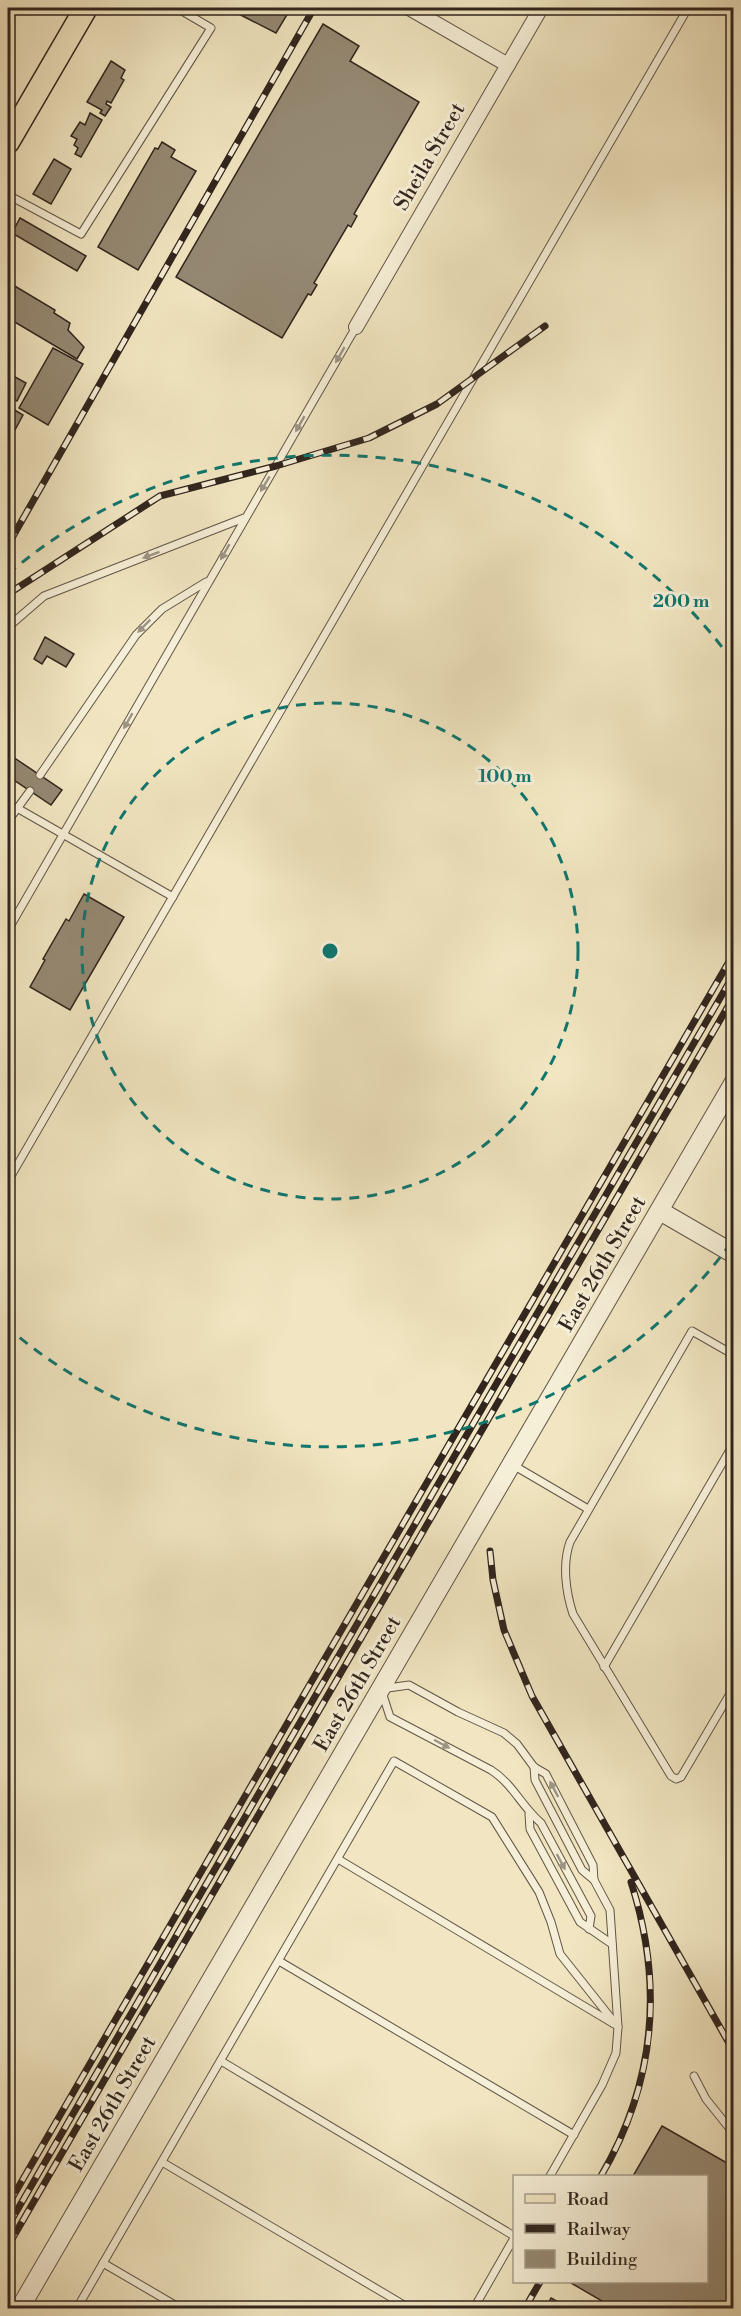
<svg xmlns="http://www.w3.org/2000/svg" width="741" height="2316" font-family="'Libre Bodoni',serif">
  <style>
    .building { fill: #958973; stroke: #31251e; stroke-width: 1.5 }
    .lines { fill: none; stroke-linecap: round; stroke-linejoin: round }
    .service-casing { stroke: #615547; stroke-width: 9 }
    .minor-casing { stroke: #615547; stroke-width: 16 }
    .tertiary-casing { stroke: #615547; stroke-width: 20 }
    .primary-casing { stroke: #31251e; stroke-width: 25 }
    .service { stroke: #f6efd7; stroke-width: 7 }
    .minor { stroke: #f6efd7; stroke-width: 14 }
    .tertiary { stroke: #f6efd7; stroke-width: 18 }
    .primary { stroke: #f1e6c1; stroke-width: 22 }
    .rail-casing { stroke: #31251e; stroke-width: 7 }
    .rail { stroke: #f6efd7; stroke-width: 4.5; stroke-dasharray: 14; stroke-linecap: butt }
    .oneway { fill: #9d9484 }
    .ring { fill: none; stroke: #0f766e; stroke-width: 3; stroke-dasharray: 10 8 }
    .labels { text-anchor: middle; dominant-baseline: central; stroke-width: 6; stroke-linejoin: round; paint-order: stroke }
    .street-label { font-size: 21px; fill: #31251e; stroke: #f6efd7 }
    .centre { fill: #0f766e; stroke: #f6efd7; stroke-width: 3 }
    .ring-label { font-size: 18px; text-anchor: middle; font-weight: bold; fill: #0f766e; stroke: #f6efd7; stroke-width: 6; stroke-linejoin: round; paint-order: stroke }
  </style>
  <rect width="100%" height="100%" fill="#f1e6c1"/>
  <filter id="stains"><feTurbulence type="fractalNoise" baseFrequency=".00333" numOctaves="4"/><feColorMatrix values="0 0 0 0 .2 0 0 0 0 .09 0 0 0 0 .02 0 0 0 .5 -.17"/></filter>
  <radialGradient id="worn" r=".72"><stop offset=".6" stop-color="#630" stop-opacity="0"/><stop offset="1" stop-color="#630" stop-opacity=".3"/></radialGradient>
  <!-- building -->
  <g class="building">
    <polygon points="227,8 291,8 276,33"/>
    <polygon points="323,24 359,46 350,61 419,102 354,214 357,216 351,227 348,225 314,283 317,285 311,295 308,294 282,338 176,277"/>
    <polygon points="111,61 125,70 121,78 124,80 111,103 107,101 106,104 111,107 105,116 100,113 102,110 87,102"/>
    <polygon points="90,113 102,120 81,157 75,154 78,148 74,145 77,139 71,136 80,122 85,125"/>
    <polygon points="162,142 175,150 171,157 196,171 138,270 98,247 155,148 158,149"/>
    <polygon points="54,159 71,169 51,204 33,194"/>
    <polygon points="20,218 86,256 77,271 12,233"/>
    <polygon points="8,282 55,310 54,313 70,323 68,330 84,347 77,359 8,318"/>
    <polygon points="53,348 83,364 48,425 19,408"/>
    <polygon points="8,373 26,383 17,401 8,396"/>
    <polygon points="8,406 23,415 8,443"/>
    <polygon points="45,637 74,654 66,667 47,656 42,664 34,659"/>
    <polygon points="13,757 62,790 51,805 8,776 8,765"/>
    <polygon points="84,894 124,917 70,1010 30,987 45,960 43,959 66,919 69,921"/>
    <polygon points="662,2126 734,2167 734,2185 726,2198 734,2202 734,2308 614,2308 571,2283 572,2282 706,2282 706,2176 633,2176"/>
    <polygon points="551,2298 569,2308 546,2308"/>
  </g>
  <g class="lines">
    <defs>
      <g id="service">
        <polyline points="8,15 9,8"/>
        <polyline points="8,195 81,234 211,28 177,8"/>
        <polyline points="8,627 44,596 244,518"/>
        <polyline points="40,775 136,635 162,609 206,582"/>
        <polyline points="17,808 173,897"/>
        <polyline points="8,821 30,791"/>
        <polyline points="8,930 356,327"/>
        <polyline points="8,1181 688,8"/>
        <path d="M 734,1355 L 692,1331 L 570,1542 C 562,1564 566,1593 573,1614 L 671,1776 L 676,1779 L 681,1777 L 734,1687"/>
        <polyline points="513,1465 588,1509"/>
        <polyline points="604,1667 734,1443"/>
        <polyline points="534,1767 535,1780 582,1870 594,1880"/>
        <polyline points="529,1814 530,1829 580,1922 612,1944"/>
        <polyline points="338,1859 614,2024"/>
        <polyline points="279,1961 574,2135"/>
        <polyline points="221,2061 514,2236"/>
        <polyline points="694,2076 706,2099 734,2134"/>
        <polyline points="162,2162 409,2308"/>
        <path d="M 550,2176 L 602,2085 L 616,2053 L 618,2027 L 610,1910 L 594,1880 L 593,1865 L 548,1778 L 546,1774 L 534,1767 L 517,1744 L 504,1733 L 458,1712 L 409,1685 L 381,1689 L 390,1717 L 491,1770 C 513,1784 522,1807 541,1823 L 591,1916 L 589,1929"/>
        <polyline points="103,2263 180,2308"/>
        <polyline points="77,2308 394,1761 492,1817 539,1892 551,1922 560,1954 618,2027"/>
        <polyline points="474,2308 514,2238"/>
      </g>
      <g id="minor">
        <polyline points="409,8 508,65"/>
        <polyline points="356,327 541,8"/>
      </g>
      <g id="tertiary">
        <polyline points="660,1211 734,1254"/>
        <polyline points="20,2308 734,1082"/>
      </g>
      <polyline id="primary" points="8,142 86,8"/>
    </defs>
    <!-- service casing -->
    <use href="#service" class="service-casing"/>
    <!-- minor casing -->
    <use href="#minor" class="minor-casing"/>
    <!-- tertiary casing -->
    <use href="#tertiary" class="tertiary-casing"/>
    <!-- primary casing -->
    <use href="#primary" class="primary-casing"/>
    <!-- service -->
    <use href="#service" class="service"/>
    <!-- minor -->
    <use href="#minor" class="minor"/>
    <!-- tertiary -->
    <use href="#tertiary" class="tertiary"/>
    <!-- primary -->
    <use href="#primary" class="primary"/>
    <defs>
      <g id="rail">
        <polyline points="8,545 314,8"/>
        <polyline points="8,594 160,496 276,466 369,438 437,404 545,326"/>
        <polyline points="490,1551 493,1580 504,1630 532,1696 734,2052"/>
        <path d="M 601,2176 C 656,2082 664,1985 631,1882"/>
        <polyline points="8,2205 734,953"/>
        <polyline points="8,2226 734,974"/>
        <polyline points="8,2246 734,996"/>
        <polyline points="525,2308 540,2282"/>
      </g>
    </defs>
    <!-- rail casing -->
    <use href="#rail" class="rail-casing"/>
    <!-- rail -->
    <use href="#rail" class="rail"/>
  </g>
  <!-- one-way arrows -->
  <defs><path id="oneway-solid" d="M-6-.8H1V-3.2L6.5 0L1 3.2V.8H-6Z" transform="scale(1.5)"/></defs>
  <g class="oneway">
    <use href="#oneway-solid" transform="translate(340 355) rotate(120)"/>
    <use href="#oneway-solid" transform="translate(300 424) rotate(120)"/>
    <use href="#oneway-solid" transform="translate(265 484) rotate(121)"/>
    <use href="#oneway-solid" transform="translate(225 552) rotate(120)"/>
    <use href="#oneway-solid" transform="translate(151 555) rotate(159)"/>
    <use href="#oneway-solid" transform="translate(144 626) rotate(135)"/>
    <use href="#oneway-solid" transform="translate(128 721) rotate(120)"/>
    <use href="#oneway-solid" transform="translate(442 1744) rotate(28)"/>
    <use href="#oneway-solid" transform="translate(554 1789) rotate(-118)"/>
    <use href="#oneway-solid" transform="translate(561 1862) rotate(62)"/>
  </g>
  <!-- distance rings -->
  <g class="ring">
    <circle cx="330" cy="951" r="248"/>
    <path d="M731 1243A496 496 0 0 1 8 1328M8 574A496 496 0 0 1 731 659"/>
  </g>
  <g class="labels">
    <!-- street labels -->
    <g class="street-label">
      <text transform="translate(430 157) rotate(-60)">Sheila Street</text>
      <text transform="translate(603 1264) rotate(-60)">East 26th Street</text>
      <text transform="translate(358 1684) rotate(-60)">East 26th Street</text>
      <text transform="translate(113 2104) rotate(-60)">East 26th Street</text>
    </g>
  </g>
  <circle cx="330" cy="951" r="9" class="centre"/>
  <g class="ring-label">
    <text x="681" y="607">200 m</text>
    <text x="505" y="782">100 m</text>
  </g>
  <!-- margin -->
  <rect width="741" height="2316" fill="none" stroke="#f1e6c1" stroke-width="30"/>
  <rect x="9" y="9" width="723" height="2298" fill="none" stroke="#31251e" stroke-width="3"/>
  <rect x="15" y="15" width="711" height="2286" fill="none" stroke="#31251e" stroke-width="1.5"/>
  <!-- legend -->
  <rect x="513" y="2175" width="195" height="108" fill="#f6efd7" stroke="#a79e8d" stroke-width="1.5"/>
  <rect x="525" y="2194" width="30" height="9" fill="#f1e6c1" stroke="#a79e8d" stroke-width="1.5"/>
  <text x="567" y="2205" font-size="18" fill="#31251e">Road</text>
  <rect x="525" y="2224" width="30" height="9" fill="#31251e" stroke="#a79e8d" stroke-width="1.5"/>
  <text x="567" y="2235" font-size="18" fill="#31251e">Railway</text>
  <rect x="525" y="2250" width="30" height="18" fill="#958973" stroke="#a79e8d" stroke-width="1.5"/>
  <text x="567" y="2265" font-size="18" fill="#31251e">Building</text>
  <rect width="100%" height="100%" filter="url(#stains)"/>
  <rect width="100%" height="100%" fill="url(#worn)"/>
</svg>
